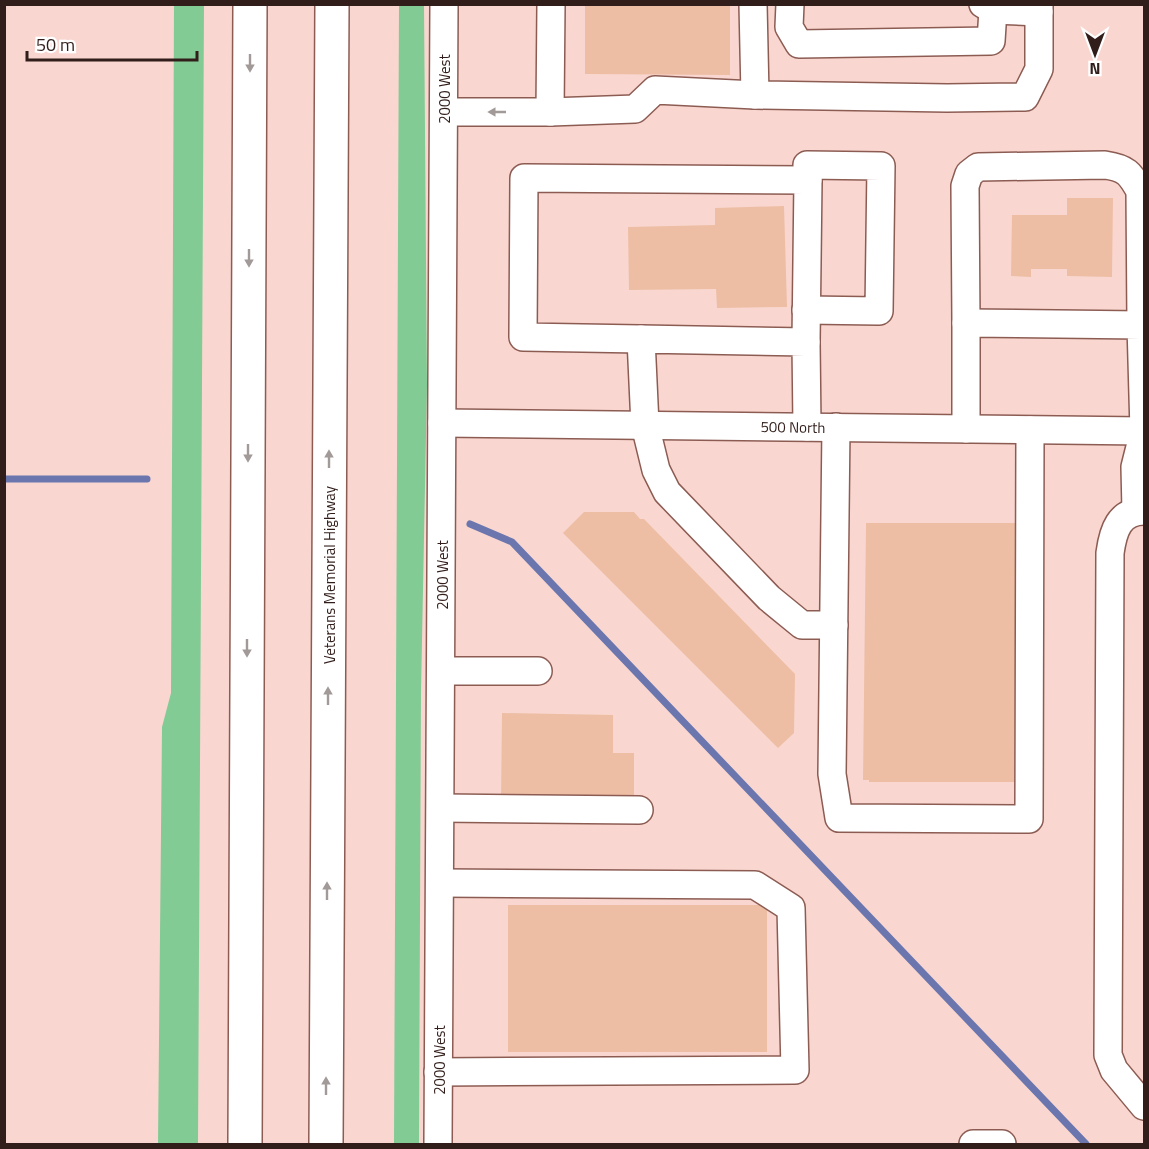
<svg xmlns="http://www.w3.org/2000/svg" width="1149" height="1149" font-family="'Titillium Web',sans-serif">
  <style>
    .green { fill: #83cb95 }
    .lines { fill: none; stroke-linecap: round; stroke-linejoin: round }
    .stream { stroke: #6b76ae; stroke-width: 7 }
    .building { fill: #edbea4 }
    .minor-casing { stroke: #8c5c53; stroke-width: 30 }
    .highway-casing { stroke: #8c5c53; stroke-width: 36 }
    .minor { stroke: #fff; stroke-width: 27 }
    .highway { stroke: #fff; stroke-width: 33 }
    .oneway { fill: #a29a98 }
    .labels { text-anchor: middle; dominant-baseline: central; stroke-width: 4.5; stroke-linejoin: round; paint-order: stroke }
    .street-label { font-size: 15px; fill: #311e1a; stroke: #fff }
  </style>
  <rect width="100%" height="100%" fill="#f9d7d0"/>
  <!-- green -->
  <g class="green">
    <polygon points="204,4 198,1144 158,1144 162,727 171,693 174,5"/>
    <polygon points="424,4 427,385 421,692 419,1144 394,1144 399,5"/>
  </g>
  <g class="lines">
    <!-- stream -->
    <g class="stream">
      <polyline points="4,479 147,479"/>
      <polyline points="470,524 512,542 1086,1144"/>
    </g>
  </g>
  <!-- building -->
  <g class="building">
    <polygon points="585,4 730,4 730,75 585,74"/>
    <polygon points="1067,198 1113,198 1112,277 1067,276 1067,269 1031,269 1031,277 1011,276 1012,215 1067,215"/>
    <polygon points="784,206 787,307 717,308 716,289 629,290 628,227 715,225 715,208"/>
    <polygon points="584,512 634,512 640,519 644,519 795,674 794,733 778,748 563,533"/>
    <polygon points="866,523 1016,523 1016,782 869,782 869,780 863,780"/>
    <polygon points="502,713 613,715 613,753 634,753 634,801 501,800"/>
    <rect x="508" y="905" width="259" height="147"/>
  </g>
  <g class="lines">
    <defs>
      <g id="minor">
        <polyline points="753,4 755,95 947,98 1025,97 1039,69 1039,4"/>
        <polyline points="790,4 789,27 799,44 991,41 993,10"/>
        <polyline points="983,4 993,10 1039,12"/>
        <polyline points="444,112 550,112 635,109 655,90 755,95"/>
        <polyline points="550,112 551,4"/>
        <polyline points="806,310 879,311 881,166 807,165 808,180"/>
        <path d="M 966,323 L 965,186 L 969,174 L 978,167 L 1105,165 C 1126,168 1130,173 1140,191 L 1141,325"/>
        <polyline points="641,339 523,337 524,178 808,180 806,342"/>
        <polyline points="442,423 1144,431"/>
        <polyline points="807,427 806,342 641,339 645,425 656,470 667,492 769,598 802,625 834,625"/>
        <polyline points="836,427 832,774 839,818 1029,819 1030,430"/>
        <polyline points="966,429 966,323 1141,325 1144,431 1135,467 1136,511"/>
        <path d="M 1144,511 C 1119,511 1113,531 1110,553 L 1108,1055 L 1114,1070 L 1144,1106"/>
        <polyline points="441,671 538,671"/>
        <polyline points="441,808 639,810"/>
        <polyline points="438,1072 795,1070 791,908 755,885 441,883"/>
        <polyline points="438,1144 444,4"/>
        <polyline points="973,1144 1002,1144"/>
      </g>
      <g id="highway">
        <polyline points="245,1144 250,4"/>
        <polyline points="326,1144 332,4"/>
      </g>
    </defs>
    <!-- minor casing -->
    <use href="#minor" class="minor-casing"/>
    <!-- highway casing -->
    <use href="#highway" class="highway-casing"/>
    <!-- minor -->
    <use href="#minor" class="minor"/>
    <!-- highway -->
    <use href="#highway" class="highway"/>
  </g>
  <!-- one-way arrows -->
  <defs><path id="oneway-solid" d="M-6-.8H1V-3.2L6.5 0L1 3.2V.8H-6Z" transform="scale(1.5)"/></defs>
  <g class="oneway">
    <use href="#oneway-solid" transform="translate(250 63) rotate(90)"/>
    <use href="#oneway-solid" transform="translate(497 112) rotate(180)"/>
    <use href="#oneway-solid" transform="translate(249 258) rotate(90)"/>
    <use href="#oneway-solid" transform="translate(248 453) rotate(90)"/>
    <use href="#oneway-solid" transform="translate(329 459) rotate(-90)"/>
    <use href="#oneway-solid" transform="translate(247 648) rotate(90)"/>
    <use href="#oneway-solid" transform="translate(328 696) rotate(-90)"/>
    <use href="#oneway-solid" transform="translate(327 891) rotate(-90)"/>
    <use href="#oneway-solid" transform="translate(326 1086) rotate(-90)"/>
  </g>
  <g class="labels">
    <!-- street labels -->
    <g class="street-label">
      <text transform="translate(444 89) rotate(-90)">2000 West</text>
      <text transform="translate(793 427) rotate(1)">500 North</text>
      <text transform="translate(329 575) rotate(-90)">Veterans Memorial Highway</text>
      <text transform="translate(442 575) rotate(-90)">2000 West</text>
      <text transform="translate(439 1060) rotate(-90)">2000 West</text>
    </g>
  </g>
  <!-- border -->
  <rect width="1149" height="1149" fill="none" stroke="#311e1a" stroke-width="12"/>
  <!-- north arrow -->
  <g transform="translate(1095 54) rotate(180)" stroke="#ffffff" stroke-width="4.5" paint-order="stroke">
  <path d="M0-4.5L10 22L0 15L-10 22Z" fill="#311e1a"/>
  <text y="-9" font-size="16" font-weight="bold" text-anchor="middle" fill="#311e1a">N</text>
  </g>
  <!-- scale -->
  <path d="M27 51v9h170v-9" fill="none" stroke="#311e1a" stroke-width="3"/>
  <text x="36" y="51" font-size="18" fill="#311e1a" stroke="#ffffff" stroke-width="4.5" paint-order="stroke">50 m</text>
</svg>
